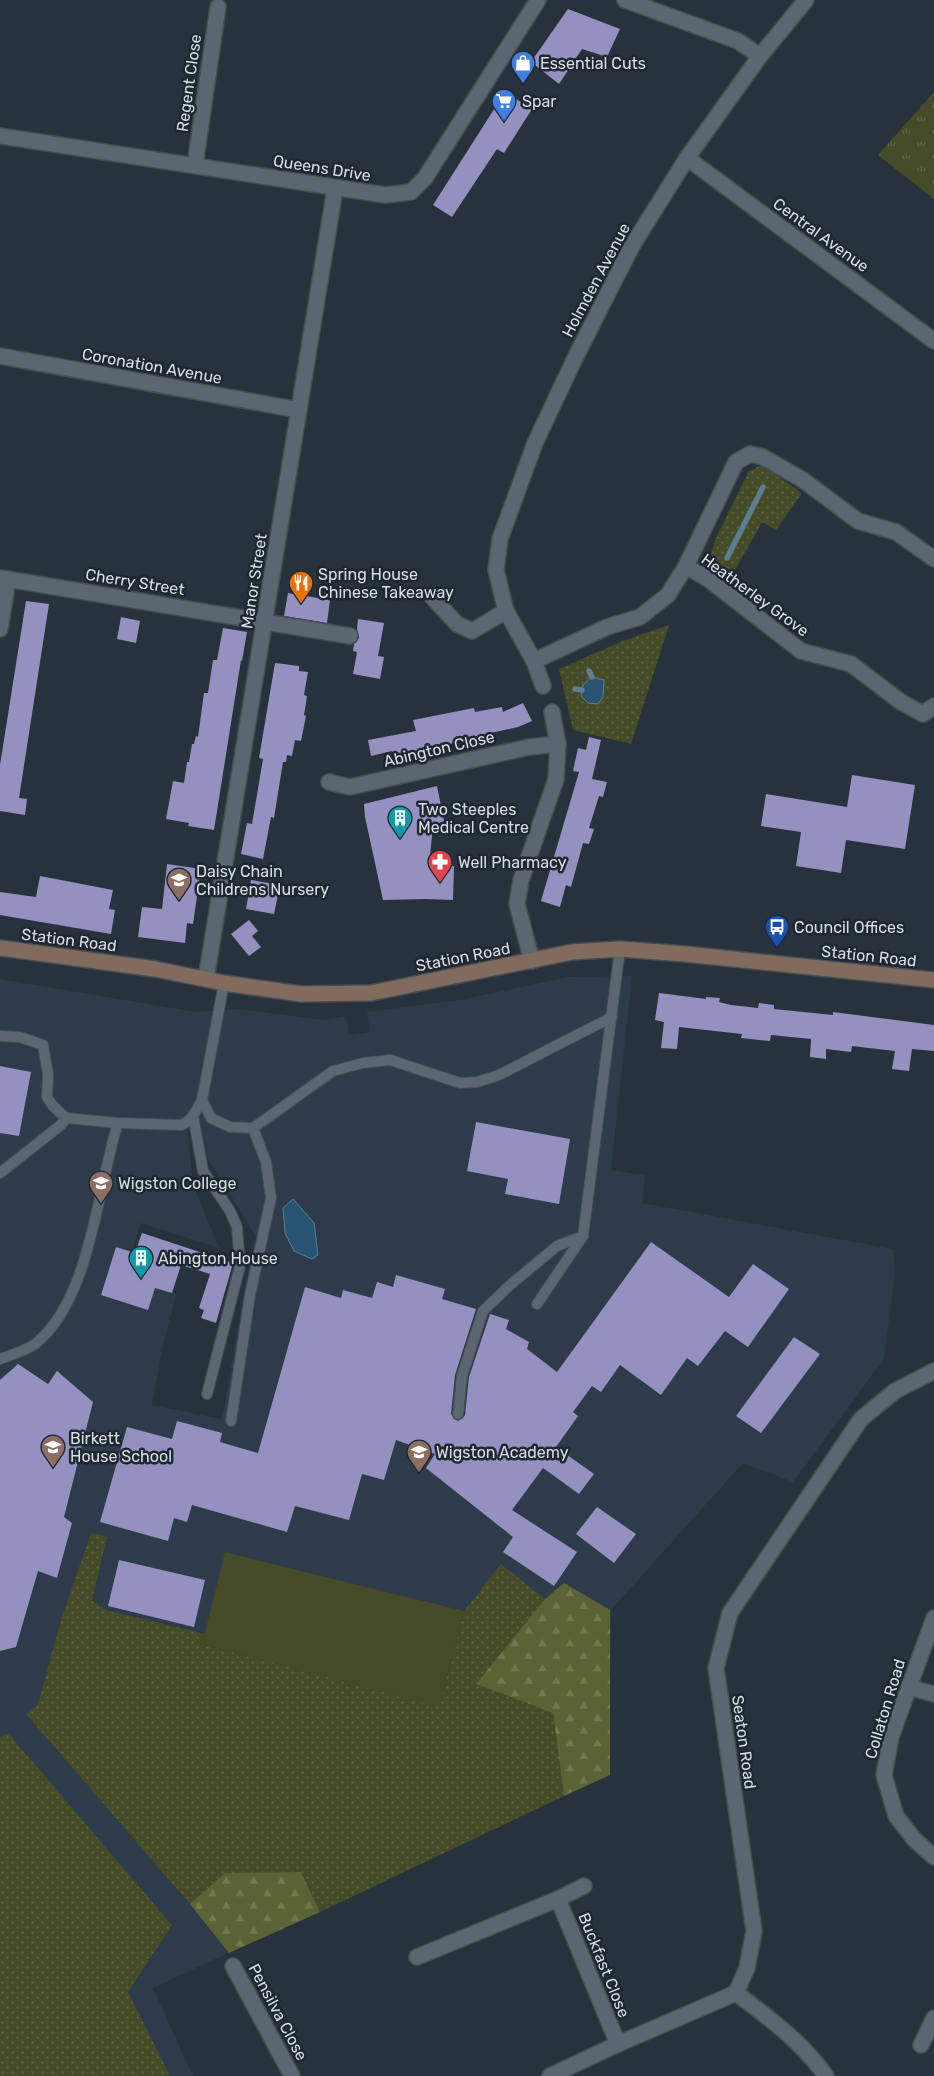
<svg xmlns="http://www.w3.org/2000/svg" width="934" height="2076" font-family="Rubik,sans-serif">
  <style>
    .built { fill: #2d3b4a; fill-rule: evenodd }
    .grass { fill: url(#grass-dots) }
    .forest { fill: url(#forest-firs) }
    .park { fill: url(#park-tufts) }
    .pitch { fill: #454b26 }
    .water { fill: #285371; stroke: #5d7d94 }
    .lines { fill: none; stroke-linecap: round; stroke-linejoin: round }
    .stream { stroke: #5d7d94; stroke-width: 5.5 }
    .building { fill: #9491c1 }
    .service-casing { stroke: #454d55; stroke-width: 12 }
    .minor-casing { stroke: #454d55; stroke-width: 18 }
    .secondary-casing { stroke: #454d55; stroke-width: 18 }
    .service { stroke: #5b6671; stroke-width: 10 }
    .minor { stroke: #5b6671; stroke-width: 15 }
    .secondary { stroke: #806b5c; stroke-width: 15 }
    .labels { text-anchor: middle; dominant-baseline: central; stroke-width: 5; stroke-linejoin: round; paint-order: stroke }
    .poi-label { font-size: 16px; fill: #d8dee5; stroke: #1e2832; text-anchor: start }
    .street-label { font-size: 16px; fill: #d8dee5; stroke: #1e2832 }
  </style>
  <defs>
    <pattern id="grass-dots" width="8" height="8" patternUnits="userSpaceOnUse" patternTransform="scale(1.25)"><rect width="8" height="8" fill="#454b26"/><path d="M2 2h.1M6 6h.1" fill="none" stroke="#5f6445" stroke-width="1.8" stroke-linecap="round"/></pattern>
    <pattern id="forest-firs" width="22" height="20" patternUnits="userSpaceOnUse" patternTransform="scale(1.25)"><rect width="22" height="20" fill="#5b6233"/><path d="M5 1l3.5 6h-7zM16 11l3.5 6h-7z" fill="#727850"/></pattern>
    <pattern id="park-tufts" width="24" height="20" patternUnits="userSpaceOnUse" patternTransform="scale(1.25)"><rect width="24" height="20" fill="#454b26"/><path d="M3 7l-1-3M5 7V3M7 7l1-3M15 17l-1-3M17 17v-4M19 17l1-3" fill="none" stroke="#5f6445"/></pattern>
  </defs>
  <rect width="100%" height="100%" fill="#28323c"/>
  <!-- built -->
  <path class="built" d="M 632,976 L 611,1170 L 645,1175 L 642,1203 L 893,1249 L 895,1273 L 884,1359 L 793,1482 L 743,1463 L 611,1610 L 610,1775 L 153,1988 L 193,2076 L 0,2076 L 0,979 L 196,1012 L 238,1009 L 322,1020 L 346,1016 L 349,1035 L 370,1032 L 367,1012 L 460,1000 L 568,977 ZM 187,1124 L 256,1237 L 247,1275 L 222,1419 L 152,1405 L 162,1349 L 176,1294 L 172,1293 L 180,1268 L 132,1250 L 141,1223 L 219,1248 L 193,1184 Z"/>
  <!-- grass -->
  <g class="grass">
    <polygon points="762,465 802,493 776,530 762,522 730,579 709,561 715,540 749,471"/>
    <polygon points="669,625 631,744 573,730 559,669 625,640"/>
    <polygon points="91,1533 107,1537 92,1600 106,1610 205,1634 202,1644 439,1706 464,1611 501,1564 545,1599 476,1684 553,1713 564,1796 320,1912 301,1872 225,1873 190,1904 26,1714 38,1704 61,1620"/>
    <polygon points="9,1734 172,1925 128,1992 170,2076 0,2076 0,1737"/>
  </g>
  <!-- forest -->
  <g class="forest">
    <polygon points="564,1583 610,1610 610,1775 564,1796 553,1713 476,1684 545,1599"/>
    <polygon points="301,1872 320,1912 229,1953 190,1904 225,1873"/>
  </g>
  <!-- park -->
  <polygon class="park" points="934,92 934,199 878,155"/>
  <!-- pitch -->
  <polygon class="pitch" points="225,1552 464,1611 439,1707 202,1644"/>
  <!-- water -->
  <g class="water">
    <polygon points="592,677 604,680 603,697 598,704 588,703 581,696 583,685"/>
    <polygon points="293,1199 314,1223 318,1255 312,1259 294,1251 285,1233 283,1208"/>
  </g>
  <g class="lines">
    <!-- stream -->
    <g class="stream">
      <polyline points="727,558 763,487"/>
      <polyline points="589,671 592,677"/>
      <polyline points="575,689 582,690"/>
    </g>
  </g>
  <!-- building -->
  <g class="building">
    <polygon points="568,9 620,29 607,57 582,49 559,84 531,62"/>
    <polygon points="505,92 532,109 504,153 497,149 452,217 433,205"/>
    <polygon points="288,593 330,600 327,623 284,616"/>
    <polygon points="26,601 49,604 19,798 27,799 25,815 0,811 0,765"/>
    <polygon points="121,617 140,621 136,643 117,639"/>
    <polygon points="358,619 384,623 378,656 384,657 380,679 353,674 357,652 353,651 354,644 359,638 357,629"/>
    <polygon points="223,628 247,632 242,661 241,660 214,830 188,826 189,823 166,819 173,781 184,783 187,762 189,762 192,744 194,744 196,736 198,737 204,693 208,693 213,660 217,660"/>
    <polygon points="275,663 299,666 299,671 308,672 304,695 307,696 304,715 306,716 301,741 295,740 292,756 287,755 286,762 283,762 274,818 271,817 263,859 241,854 247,823 252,824 263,759 259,758"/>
    <polygon points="523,703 532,721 518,727 468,738 469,740 407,753 393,756 392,751 371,756 368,740 416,731 413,720 474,708 475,712 502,707 503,712"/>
    <polygon points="589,737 601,740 592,779 607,782 603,797 599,796 589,828 594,829 589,844 583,843 571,887 566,885 560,907 541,901 579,772 573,771 578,748 586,750"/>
    <polygon points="852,775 915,785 905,849 846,840 841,873 796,866 801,832 761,826 766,794 847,807"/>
    <polygon points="437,786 444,821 433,826 429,865 454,866 453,900 426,899 383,900 365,817 364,804"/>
    <polygon points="167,864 201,869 193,924 187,923 185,943 138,937 142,907 162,909"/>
    <polygon points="40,876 113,890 109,909 115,910 111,934 0,915 0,892 36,897"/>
    <polygon points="251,880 280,885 274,914 246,909"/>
    <polygon points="249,920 258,931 252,936 261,947 249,956 231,934"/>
    <polygon points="659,993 706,999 706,997 720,998 719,1002 731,1005 758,1008 759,1003 774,1005 774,1009 833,1015 833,1012 934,1025 934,1051 912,1049 909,1071 892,1069 895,1051 852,1046 851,1052 826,1049 826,1059 810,1057 811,1039 771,1035 770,1041 741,1038 742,1034 679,1027 677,1049 661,1048 664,1022 655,1020"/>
    <polygon points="0,1066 31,1072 19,1136 0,1133"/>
    <polygon points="476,1122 570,1139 559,1204 505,1194 508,1179 467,1171"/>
    <polygon points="142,1233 233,1263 216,1323 201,1318 204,1310 199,1308 210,1274 181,1265 172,1293 155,1288 148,1310 101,1295 116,1247 135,1253"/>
    <polygon points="651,1242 729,1297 753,1264 789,1289 748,1347 725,1331 698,1366 687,1358 661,1395 620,1365 601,1392 592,1386 573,1412 578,1416 556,1447 594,1474 579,1494 543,1468 512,1510 577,1552 554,1586 503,1552 513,1537 426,1468 435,1454 396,1440 384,1480 362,1474 349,1520 295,1506 287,1532 192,1505 187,1522 174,1518 168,1541 100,1522 127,1427 172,1439 177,1421 222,1433 220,1442 258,1453 305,1287 341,1298 343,1290 372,1298 377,1282 393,1287 396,1275 445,1289 442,1299 476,1309 455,1375 451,1414 454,1419 458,1421 463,1418 465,1415 469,1377 490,1314 509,1320 506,1329 529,1342 527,1349 557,1372"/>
    <polygon points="794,1337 820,1354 761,1433 736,1416"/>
    <polygon points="18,1364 48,1384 57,1371 93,1402 64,1517 72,1523 57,1578 38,1571 16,1647 0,1651 0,1380"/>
    <polygon points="597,1507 636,1534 614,1563 576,1534"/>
    <polygon points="119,1560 205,1580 194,1627 108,1606"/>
  </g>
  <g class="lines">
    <defs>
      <g id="service">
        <polyline points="224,983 202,1100 211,1118 230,1127 253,1128 333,1071 363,1063 390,1060 460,1083 477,1082 499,1075 612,1017"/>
        <path d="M 0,1036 L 20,1037 L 43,1045 L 48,1074 L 47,1097 L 53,1106 L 66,1118 L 118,1123 L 181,1125 C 192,1121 197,1109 202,1100"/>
        <polyline points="193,1116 203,1171 230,1211 237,1227 240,1266 207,1394"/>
        <polyline points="0,1173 61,1125 66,1118"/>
        <polyline points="537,1304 583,1236 620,949"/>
        <path d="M 0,1359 C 11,1355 25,1351 35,1344 C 91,1300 97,1188 118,1123"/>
        <polyline points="458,1414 462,1376 483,1311 509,1286 557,1246 583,1236"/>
        <polyline points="231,1421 250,1295 271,1198 266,1162 253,1128"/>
      </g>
      <g id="minor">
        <polyline points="625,0 738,41 760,56"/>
        <polyline points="0,136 385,195 411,192 425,178 538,0"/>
        <polyline points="687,158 934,341"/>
        <polyline points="195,165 218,7"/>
        <polyline points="0,356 299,410"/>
        <polyline points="686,566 708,579 801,651 851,664 901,702 923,714 934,706"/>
        <polyline points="0,578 350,636"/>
        <polyline points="433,598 457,624 472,631 506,611"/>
        <polyline points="0,629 8,579"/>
        <polyline points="534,661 607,627 640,617 668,595 686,566 736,462 750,454 763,457 803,480 858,521 896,532 934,559"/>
        <polyline points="543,686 534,661 506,611 496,570 500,539 535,443 576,356 632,246 687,158 760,56 806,0"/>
        <polyline points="329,782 350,787 529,747 558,744"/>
        <polyline points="532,961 517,904 521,880 556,779 558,744 552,712"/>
        <polyline points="206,979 335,189"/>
        <polyline points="934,1618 891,1737 884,1775 896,1816 914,1839 934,1857"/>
        <polyline points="908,1687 934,1694"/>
        <polyline points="558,1899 584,1886"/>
        <polyline points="417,1957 558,1899 618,2044"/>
        <polyline points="233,1966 292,2076"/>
        <path d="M 736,1993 C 769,2018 802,2042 826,2076"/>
        <polyline points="921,2045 934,2018"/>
        <polyline points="550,2076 618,2044 736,1993 747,1968 754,1931 716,1668 730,1613 861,1419 895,1391 934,1371"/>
      </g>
      <polyline id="secondary" points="0,948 155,969 224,983 301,994 371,993 572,952 620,949 685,954 934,980"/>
    </defs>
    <!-- service casing -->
    <use href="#service" class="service-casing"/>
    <!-- minor casing -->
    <use href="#minor" class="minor-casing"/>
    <!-- secondary casing -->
    <use href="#secondary" class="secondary-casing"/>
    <!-- service -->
    <use href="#service" class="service"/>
    <!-- minor -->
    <use href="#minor" class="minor"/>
    <!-- secondary -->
    <use href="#secondary" class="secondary"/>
  </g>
  <!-- icons -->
  <defs>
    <symbol id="shop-pin" viewBox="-11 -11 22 30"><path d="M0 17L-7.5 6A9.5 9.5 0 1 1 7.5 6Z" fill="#3f7fe0" stroke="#1e2832"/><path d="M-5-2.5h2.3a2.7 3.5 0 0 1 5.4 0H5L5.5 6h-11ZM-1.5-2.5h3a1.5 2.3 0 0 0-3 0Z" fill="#fff"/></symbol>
    <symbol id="supermarket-pin" viewBox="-11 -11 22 30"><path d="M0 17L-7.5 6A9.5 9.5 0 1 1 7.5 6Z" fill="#3f7fe0" stroke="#1e2832"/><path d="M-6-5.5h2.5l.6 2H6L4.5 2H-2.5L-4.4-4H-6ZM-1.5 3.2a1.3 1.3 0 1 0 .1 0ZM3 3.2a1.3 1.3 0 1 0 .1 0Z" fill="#fff"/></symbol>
    <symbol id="restaurant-pin" viewBox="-11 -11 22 30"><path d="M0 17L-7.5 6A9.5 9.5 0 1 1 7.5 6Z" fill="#e8710a" stroke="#1e2832"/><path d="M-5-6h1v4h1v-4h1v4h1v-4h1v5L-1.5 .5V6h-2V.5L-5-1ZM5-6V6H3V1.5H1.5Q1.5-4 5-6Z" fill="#fff"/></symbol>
    <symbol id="building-pin" viewBox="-11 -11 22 30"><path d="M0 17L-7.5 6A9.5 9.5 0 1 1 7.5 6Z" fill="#0f9aa8" stroke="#1e2832"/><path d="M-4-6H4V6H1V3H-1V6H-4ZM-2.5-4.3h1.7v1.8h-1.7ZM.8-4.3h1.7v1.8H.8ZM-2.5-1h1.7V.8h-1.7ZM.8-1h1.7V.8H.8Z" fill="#fff"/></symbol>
    <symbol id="pharmacy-pin" viewBox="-11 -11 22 30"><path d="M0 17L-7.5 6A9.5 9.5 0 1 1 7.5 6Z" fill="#e0444e" stroke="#1e2832"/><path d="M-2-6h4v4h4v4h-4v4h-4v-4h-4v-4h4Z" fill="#fff"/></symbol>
    <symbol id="school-pin" viewBox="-11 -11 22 30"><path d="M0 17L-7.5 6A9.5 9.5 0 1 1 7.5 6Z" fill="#8d6e63" stroke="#1e2832"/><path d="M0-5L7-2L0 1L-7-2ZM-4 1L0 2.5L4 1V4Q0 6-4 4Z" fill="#fff"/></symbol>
    <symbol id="bus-pin" viewBox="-11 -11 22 30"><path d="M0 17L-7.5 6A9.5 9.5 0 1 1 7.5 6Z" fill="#1a4fb4" stroke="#1e2832"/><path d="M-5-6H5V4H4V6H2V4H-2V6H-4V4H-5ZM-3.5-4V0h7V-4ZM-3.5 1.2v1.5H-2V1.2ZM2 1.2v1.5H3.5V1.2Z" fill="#fff"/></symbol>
  </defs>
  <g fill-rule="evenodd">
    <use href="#shop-pin" x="509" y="49" width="28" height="38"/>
    <use href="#supermarket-pin" x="490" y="87" width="28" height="38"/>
    <use href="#restaurant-pin" x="287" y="569" width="28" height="38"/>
    <use href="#building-pin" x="386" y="804" width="28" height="38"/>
    <use href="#pharmacy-pin" x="426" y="848" width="28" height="38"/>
    <use href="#school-pin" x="165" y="866" width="28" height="38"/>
    <use href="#bus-pin" x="763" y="913" width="28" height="38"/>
    <use href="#school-pin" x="87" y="1169" width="28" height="38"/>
    <use href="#building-pin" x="127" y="1244" width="28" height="38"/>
    <use href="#school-pin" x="39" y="1433" width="28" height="38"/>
    <use href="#school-pin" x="405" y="1438" width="28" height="38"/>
  </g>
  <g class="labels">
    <!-- poi labels -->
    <g class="poi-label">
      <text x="540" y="63">Essential Cuts</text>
      <text x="522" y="101">Spar</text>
      <text x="318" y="574">Spring House<tspan x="318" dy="18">Chinese Takeaway</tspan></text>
      <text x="418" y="809">Two Steeples<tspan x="418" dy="18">Medical Centre</tspan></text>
      <text x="458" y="862">Well Pharmacy</text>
      <text x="196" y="871">Daisy Chain<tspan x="196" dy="18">Childrens Nursery</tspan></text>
      <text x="794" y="927">Council Offices</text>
      <text x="118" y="1183">Wigston College</text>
      <text x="158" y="1258">Abington House</text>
      <text x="70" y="1438">Birkett<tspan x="70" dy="18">House School</tspan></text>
      <text x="436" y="1452">Wigston Academy</text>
    </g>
    <!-- street labels -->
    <g class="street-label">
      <text transform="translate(189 83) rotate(-82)">Regent Close</text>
      <text transform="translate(322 168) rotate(9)">Queens Drive</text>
      <text transform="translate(821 235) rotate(36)">Central Avenue</text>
      <text transform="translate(596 280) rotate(-62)">Holmden Avenue</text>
      <text transform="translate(152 366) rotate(10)">Coronation Avenue</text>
      <text transform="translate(254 581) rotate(-81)">Manor Street</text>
      <text transform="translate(135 582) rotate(9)">Cherry Street</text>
      <text transform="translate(755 595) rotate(36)">Heatherley Grove</text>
      <text transform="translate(439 749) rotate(-13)">Abington Close</text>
      <text transform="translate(69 940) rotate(7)">Station Road</text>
      <text transform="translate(869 956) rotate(6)">Station Road</text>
      <text transform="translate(463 957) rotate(-11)">Station Road</text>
      <text transform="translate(885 1709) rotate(-73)">Collaton Road</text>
      <text transform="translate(744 1742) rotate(82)">Seaton Road</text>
      <text transform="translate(604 1965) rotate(68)">Buckfast Close</text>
      <text transform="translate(278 2012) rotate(62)">Pensilva Close</text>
    </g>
  </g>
</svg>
